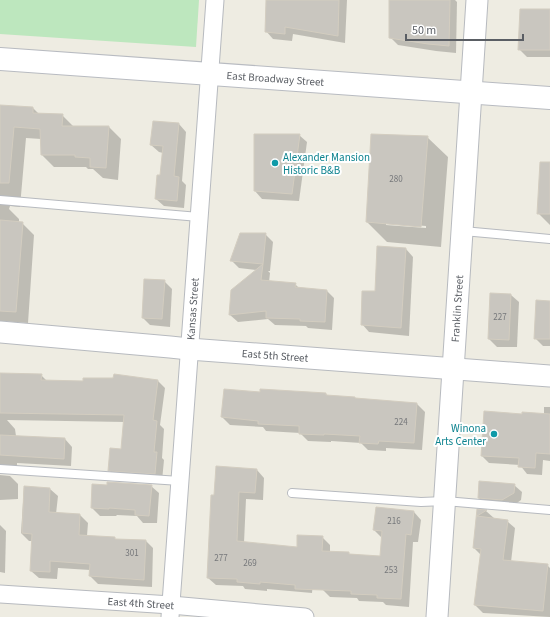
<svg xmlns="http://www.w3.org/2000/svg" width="550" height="617" font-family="'Source Sans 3',sans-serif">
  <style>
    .green { fill: #bde7be }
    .shadow { fill: #0003; fill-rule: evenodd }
    .building { fill: #c9c6bf; stroke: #d3cdc0 }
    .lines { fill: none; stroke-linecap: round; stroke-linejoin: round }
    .service-casing { stroke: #b7babf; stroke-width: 10 }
    .minor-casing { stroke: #b7babf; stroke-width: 19 }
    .tertiary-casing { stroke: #b7babf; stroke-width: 23 }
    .secondary-casing { stroke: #b8bbc1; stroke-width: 24 }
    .service { stroke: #fff; stroke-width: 8 }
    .minor { stroke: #fff; stroke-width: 17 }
    .tertiary { stroke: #fff; stroke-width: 21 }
    .secondary { stroke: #fff; stroke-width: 22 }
    .culture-dot { fill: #0f9aa8; stroke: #fff; stroke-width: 1.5 }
    .labels { text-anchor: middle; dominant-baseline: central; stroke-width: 4; stroke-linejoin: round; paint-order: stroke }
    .number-label { font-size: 9px; fill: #76787b }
    .street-label { font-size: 11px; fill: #5a5e64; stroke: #fff }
    .culture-label { font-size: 11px; fill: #0d838f; stroke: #fff; text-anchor: start }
  </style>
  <rect width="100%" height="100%" fill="#eeece2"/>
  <!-- green -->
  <polygon class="green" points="0,0 199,0 196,47 0,34"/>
  <!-- shadow -->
  <g class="shadow">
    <polygon points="267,0 347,0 345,43 293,34 292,41 273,39 266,31"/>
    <polygon points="390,0 455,0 457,2 456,53 436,51 398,45 390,37"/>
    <polygon points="550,10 550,57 527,57 519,49"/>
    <polygon points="0,106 33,108 39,114 62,115 74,127 109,127 121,139 118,180 103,178 93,169 88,169 86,167 54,167 42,155 41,139 26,138 20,207 10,206 9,209 19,219 19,222 22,223 34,235 28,323 0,321"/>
    <polygon points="179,124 186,132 182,181 186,185 184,208 164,206 156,199 161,176 163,153 159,152 151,145"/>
    <polygon points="299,135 307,142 299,201 262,199 255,191"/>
    <path d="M 427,137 L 448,157 L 441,247 L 387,242 L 367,222 ZM 386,223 L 426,226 L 426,228 L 386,225 Z"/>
    <polygon points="550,163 550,225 538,213"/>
    <polygon points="265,234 273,242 270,271 268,271 270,273 269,282 295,284 300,289 327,291 334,298 332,330 308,328 306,326 275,325 268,319 238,322 230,315 232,291 257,270 239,268 232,261"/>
    <polygon points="406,249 413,257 409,336 369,332 362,324 376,292"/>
    <polygon points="164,281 172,289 170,327 150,325 143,318"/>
    <polygon points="491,294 511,295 519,302 517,347 497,347 489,339"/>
    <polygon points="550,302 550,346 543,346 535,338"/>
    <polygon points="0,374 41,375 47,381 84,382 158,381 165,388 160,425 164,429 162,458 164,460 162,481 117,478 109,470 122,450 125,422 7,420 15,429 16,436 65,439 72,447 71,466 17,463 17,471 0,466"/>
    <polygon points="261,393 326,394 328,396 417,404 425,412 422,450 386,448 386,451 368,450 361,443 331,441 331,442 308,441 300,433 266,431 263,427 230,425 222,417"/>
    <polygon points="544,407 550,407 550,461 543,460 542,475 527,474 520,465 489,463 482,456 523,415 544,414"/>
    <polygon points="257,470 264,478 263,500 246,499 244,543 298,548 322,537 330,545 330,552 381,557 382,538 374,530 414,512 421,520 418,542 413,542 409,607 386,605 383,602 359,601 357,598 330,597 322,589 314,570 312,593 267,589 267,591 245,589 243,586 216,585 208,578 212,496"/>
    <polygon points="0,475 10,476 18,484 18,499 0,500"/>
    <polygon points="514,485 522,492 521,500 510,508 486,506 479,498"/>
    <polygon points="151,486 159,493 157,523 143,523 137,516 117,515 116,516 100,516 92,508"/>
    <polygon points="24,487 50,489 58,496 56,514 80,515 88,523 87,536 114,538 116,540 146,541 153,548 152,587 98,584 90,576 90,570 58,568 57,579 39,578 31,571 32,541 29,541 21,533"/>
    <polygon points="478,510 486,511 495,519 507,521 515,528 511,562 547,565 550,568 550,617 483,613 475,605 481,555 474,548"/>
    <polygon points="0,525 6,531 5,573 0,572"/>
  </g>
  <!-- building -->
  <g class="building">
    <polygon points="266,0 339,0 338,36 285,27 285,34 265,32"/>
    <polygon points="389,0 450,0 449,46 428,44 389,38"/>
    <polygon points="520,9 550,9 550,50 518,50"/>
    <polygon points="0,105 33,107 33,113 63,114 62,126 109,126 106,168 90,167 90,158 75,157 75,155 41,155 40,129 14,127 9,183 0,183"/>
    <polygon points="153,121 179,123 174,176 179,177 177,201 155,199 157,175 160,175 163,146 150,145"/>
    <polygon points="254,134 300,134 292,194 254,191"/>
    <polygon points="371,134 428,136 421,227 366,222"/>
    <polygon points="540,162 550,162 550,214 537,214"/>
    <polygon points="0,220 23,222 16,312 0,311"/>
    <polygon points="240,233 266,233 263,264 230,261"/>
    <polygon points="377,246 406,248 401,328 361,325 362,291 375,291"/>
    <polygon points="263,264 261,280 296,283 295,287 327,290 325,322 300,321 300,319 266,318 266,311 229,315 231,290"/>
    <polygon points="144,279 165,280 162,319 142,318"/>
    <polygon points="490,293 511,294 509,340 488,339"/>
    <polygon points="536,300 550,301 550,339 534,339"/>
    <polygon points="0,373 42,374 41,380 83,381 83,378 113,378 114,374 158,380 153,420 157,421 154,452 157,452 155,474 108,471 110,448 121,449 124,415 0,413"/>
    <polygon points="224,389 260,392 260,389 326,393 326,395 355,397 355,398 417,403 414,443 379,441 378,444 359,443 360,436 324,434 324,435 299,434 299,426 258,424 258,421 221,417"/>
    <polygon points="484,411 522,414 522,412 550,414 550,454 536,453 535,468 518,467 519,458 481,456"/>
    <polygon points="0,435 65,438 64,459 0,455"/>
    <polygon points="216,466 257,469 255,493 239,492 237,541 297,547 297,535 323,536 322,551 349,552 349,554 380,556 382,531 373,530 376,507 414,511 411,535 406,534 401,599 377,598 377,595 351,594 351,591 295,589 295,585 260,582 260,584 237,582 237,579 207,578 211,495 214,495"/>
    <polygon points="479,481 515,484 514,493 502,500 478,498"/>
    <polygon points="107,482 152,485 149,516 135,515 135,510 109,508 109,509 91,508 92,484 107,485"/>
    <polygon points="24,486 50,488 49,512 80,514 79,535 115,537 115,539 146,540 144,580 89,576 90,564 50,561 50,572 30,571 32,534 22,533"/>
    <polygon points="477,509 487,510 477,516 508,520 503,560 548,564 543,611 474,605 481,549 473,548"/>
  </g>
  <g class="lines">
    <defs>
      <g id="service">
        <polyline points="0,200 199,217"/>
        <polyline points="463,231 550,239"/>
        <polyline points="0,469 180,481"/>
        <polyline points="292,493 421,502 445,501 550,510"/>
      </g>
      <g id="minor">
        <path id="s1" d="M 0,594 L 171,605 L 305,617"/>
        <path id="s2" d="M 170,617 L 215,0"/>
      </g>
      <g id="tertiary">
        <path id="s3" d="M 0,332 L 170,347 L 189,349 L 550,376"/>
        <path id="s4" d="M 437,617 L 477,0"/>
      </g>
      <g id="secondary">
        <path id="s5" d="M 0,59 L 550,98"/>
      </g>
    </defs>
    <!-- service casing -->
    <use href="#service" class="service-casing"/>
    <!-- minor casing -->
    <use href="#minor" class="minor-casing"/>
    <!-- tertiary casing -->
    <use href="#tertiary" class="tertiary-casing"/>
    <!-- secondary casing -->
    <use href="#secondary" class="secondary-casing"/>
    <!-- service -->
    <use href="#service" class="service"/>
    <!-- minor -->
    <use href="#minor" class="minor"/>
    <!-- tertiary -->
    <use href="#tertiary" class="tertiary"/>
    <!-- secondary -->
    <use href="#secondary" class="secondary"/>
  </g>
  <!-- markers -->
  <g class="culture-dot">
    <circle cx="275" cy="163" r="4"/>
    <circle cx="494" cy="434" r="4"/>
  </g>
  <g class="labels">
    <!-- number labels -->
    <g class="number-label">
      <text x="396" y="179">280</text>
      <text x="500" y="317">227</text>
      <text x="401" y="422">224</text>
      <text x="394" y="521">216</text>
      <text x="132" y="553">301</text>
      <text x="221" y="558">277</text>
      <text x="250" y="563">269</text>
      <text x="391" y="570">253</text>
    </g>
    <!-- street labels -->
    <g class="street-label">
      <text stroke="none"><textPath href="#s5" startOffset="276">East Broadway Street</textPath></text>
      <text stroke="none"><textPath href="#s2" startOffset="309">Kansas Street</textPath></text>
      <text stroke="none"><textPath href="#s4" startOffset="309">Franklin Street</textPath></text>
      <text stroke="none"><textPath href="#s3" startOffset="276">East 5th Street</textPath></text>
      <text stroke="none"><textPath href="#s1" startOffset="141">East 4th Street</textPath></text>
    </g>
    <!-- culture labels -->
    <g class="culture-label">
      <text x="283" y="157">Alexander Mansion<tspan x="283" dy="13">Historic B&amp;B</tspan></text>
      <text x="486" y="428" text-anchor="end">Winona<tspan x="486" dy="13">Arts Center</tspan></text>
    </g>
  </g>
  <!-- scale -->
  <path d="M406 34v6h117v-6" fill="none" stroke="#5a5e64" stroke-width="2"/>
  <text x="412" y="34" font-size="12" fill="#5a5e64" stroke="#ffffff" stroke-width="3" paint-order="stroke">50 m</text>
</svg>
